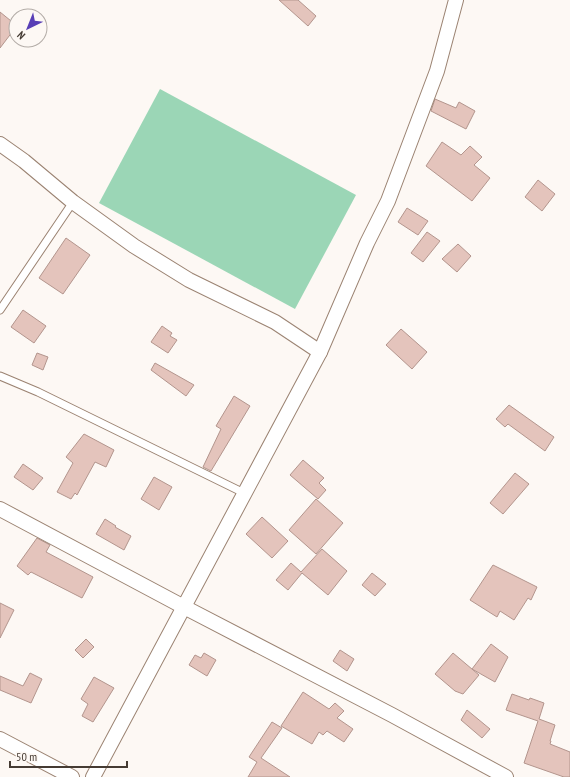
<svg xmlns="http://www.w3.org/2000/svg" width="570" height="777" font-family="'PT Sans Narrow',sans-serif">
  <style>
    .green { fill: #9bd6b6 }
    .building { fill: #e4c4bc; stroke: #b3958d }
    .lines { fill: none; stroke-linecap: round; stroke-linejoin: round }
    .lane-casing { stroke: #9b8372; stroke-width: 9 }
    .street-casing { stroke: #9b8372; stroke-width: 16 }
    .lane { stroke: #fff; stroke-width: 7 }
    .street { stroke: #fff; stroke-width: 14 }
  </style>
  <rect width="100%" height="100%" fill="#fdf8f4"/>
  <!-- green -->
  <polygon class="green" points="160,89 356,195 295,309 99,203"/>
  <!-- building -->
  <g class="building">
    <polygon points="279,0 298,0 316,16 308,26"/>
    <polygon points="0,12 16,25 16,27 0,48"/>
    <polygon points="435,99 456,108 459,102 475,111 466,129 431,111"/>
    <polygon points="442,142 461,155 470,146 482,157 474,165 490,178 472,201 426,166"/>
    <polygon points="538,180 555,194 542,211 525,197"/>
    <polygon points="407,208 428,221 418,235 398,222"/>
    <polygon points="427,232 440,241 423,262 411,253"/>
    <polygon points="66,238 90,255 63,294 39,278"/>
    <polygon points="458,244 471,256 457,272 442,259"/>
    <polygon points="23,310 46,326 34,343 11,327"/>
    <polygon points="162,326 172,333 170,336 177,340 168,353 151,342"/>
    <polygon points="401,329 427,352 412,369 386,345"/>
    <polygon points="37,353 48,357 43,370 32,365"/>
    <polygon points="155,363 194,385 186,396 151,370"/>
    <polygon points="234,396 250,406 211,471 203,467 221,429 216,426"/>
    <polygon points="509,405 554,437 545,451 508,424 505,427 496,419"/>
    <polygon points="84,434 114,450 106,467 95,462 77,495 75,493 71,499 57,492 73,463 66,457"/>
    <polygon points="303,460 324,478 319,483 326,490 318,499 290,475"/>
    <polygon points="23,464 43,478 33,490 14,477"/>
    <polygon points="515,473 529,484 503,514 490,503"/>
    <polygon points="154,477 172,487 159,510 141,499"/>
    <polygon points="316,499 343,523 316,554 289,530"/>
    <polygon points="262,517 288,541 272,558 246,534"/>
    <polygon points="105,519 116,526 115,527 131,536 124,550 96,534"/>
    <polygon points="37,538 50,545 46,552 93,577 82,598 31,572 28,575 17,566"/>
    <polygon points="322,549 347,571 328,595 302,573 288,590 276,580 291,563 301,572"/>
    <polygon points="493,565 537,587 531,600 528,598 514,620 500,611 497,617 470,600"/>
    <polygon points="372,573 386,584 375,596 362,585"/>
    <polygon points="0,603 14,610 0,638"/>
    <polygon points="86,639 94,647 83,658 75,650"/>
    <polygon points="491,644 508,657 495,682 472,669"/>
    <polygon points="340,650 354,659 347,671 333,661"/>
    <polygon points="204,653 216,660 207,676 189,665 195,655 201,658"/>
    <polygon points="453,653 479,675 463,694 455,691 435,674"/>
    <polygon points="30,673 42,679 31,703 0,690 0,676 23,686"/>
    <polygon points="94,677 114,688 93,722 82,716 88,704 81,699"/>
    <polygon points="303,692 329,709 335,703 344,711 337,718 353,729 344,742 327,731 323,735 319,732 312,744 281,726"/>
    <polygon points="512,694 529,700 530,698 544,703 539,719 555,725 550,741 551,741 550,744 570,752 570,777 564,777 524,763 538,721 506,710"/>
    <polygon points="467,710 490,729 482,738 461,720"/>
    <polygon points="272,722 282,728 261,758 290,777 248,777 257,762 249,757"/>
  </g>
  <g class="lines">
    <defs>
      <g id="lane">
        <polyline points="0,310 73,202"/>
        <polyline points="0,376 38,392 244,493"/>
      </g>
      <g id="street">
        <polyline points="0,144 24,161 73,202 134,246 189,280 275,322 320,352"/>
        <polyline points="0,509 184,607 392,715 506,777"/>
        <polyline points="0,739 72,777"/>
        <polyline points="93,777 320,352 367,243 388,201 437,71 456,0"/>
      </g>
    </defs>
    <!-- lane casing -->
    <use href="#lane" class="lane-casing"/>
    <!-- street casing -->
    <use href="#street" class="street-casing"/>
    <!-- lane -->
    <use href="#lane" class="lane"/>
    <!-- street -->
    <use href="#street" class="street"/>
  </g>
  <!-- north arrow -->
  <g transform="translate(28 28) rotate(223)"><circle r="19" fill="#fdf8f4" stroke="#b3aca7"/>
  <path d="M0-3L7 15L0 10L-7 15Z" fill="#583eb6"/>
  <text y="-6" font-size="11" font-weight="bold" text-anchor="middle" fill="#453b33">N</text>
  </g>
  <!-- scale -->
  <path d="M10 761v6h117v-6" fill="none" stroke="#453b33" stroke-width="2"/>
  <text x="16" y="761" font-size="12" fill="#453b33" stroke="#fdf8f4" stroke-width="3" paint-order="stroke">50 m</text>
</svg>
